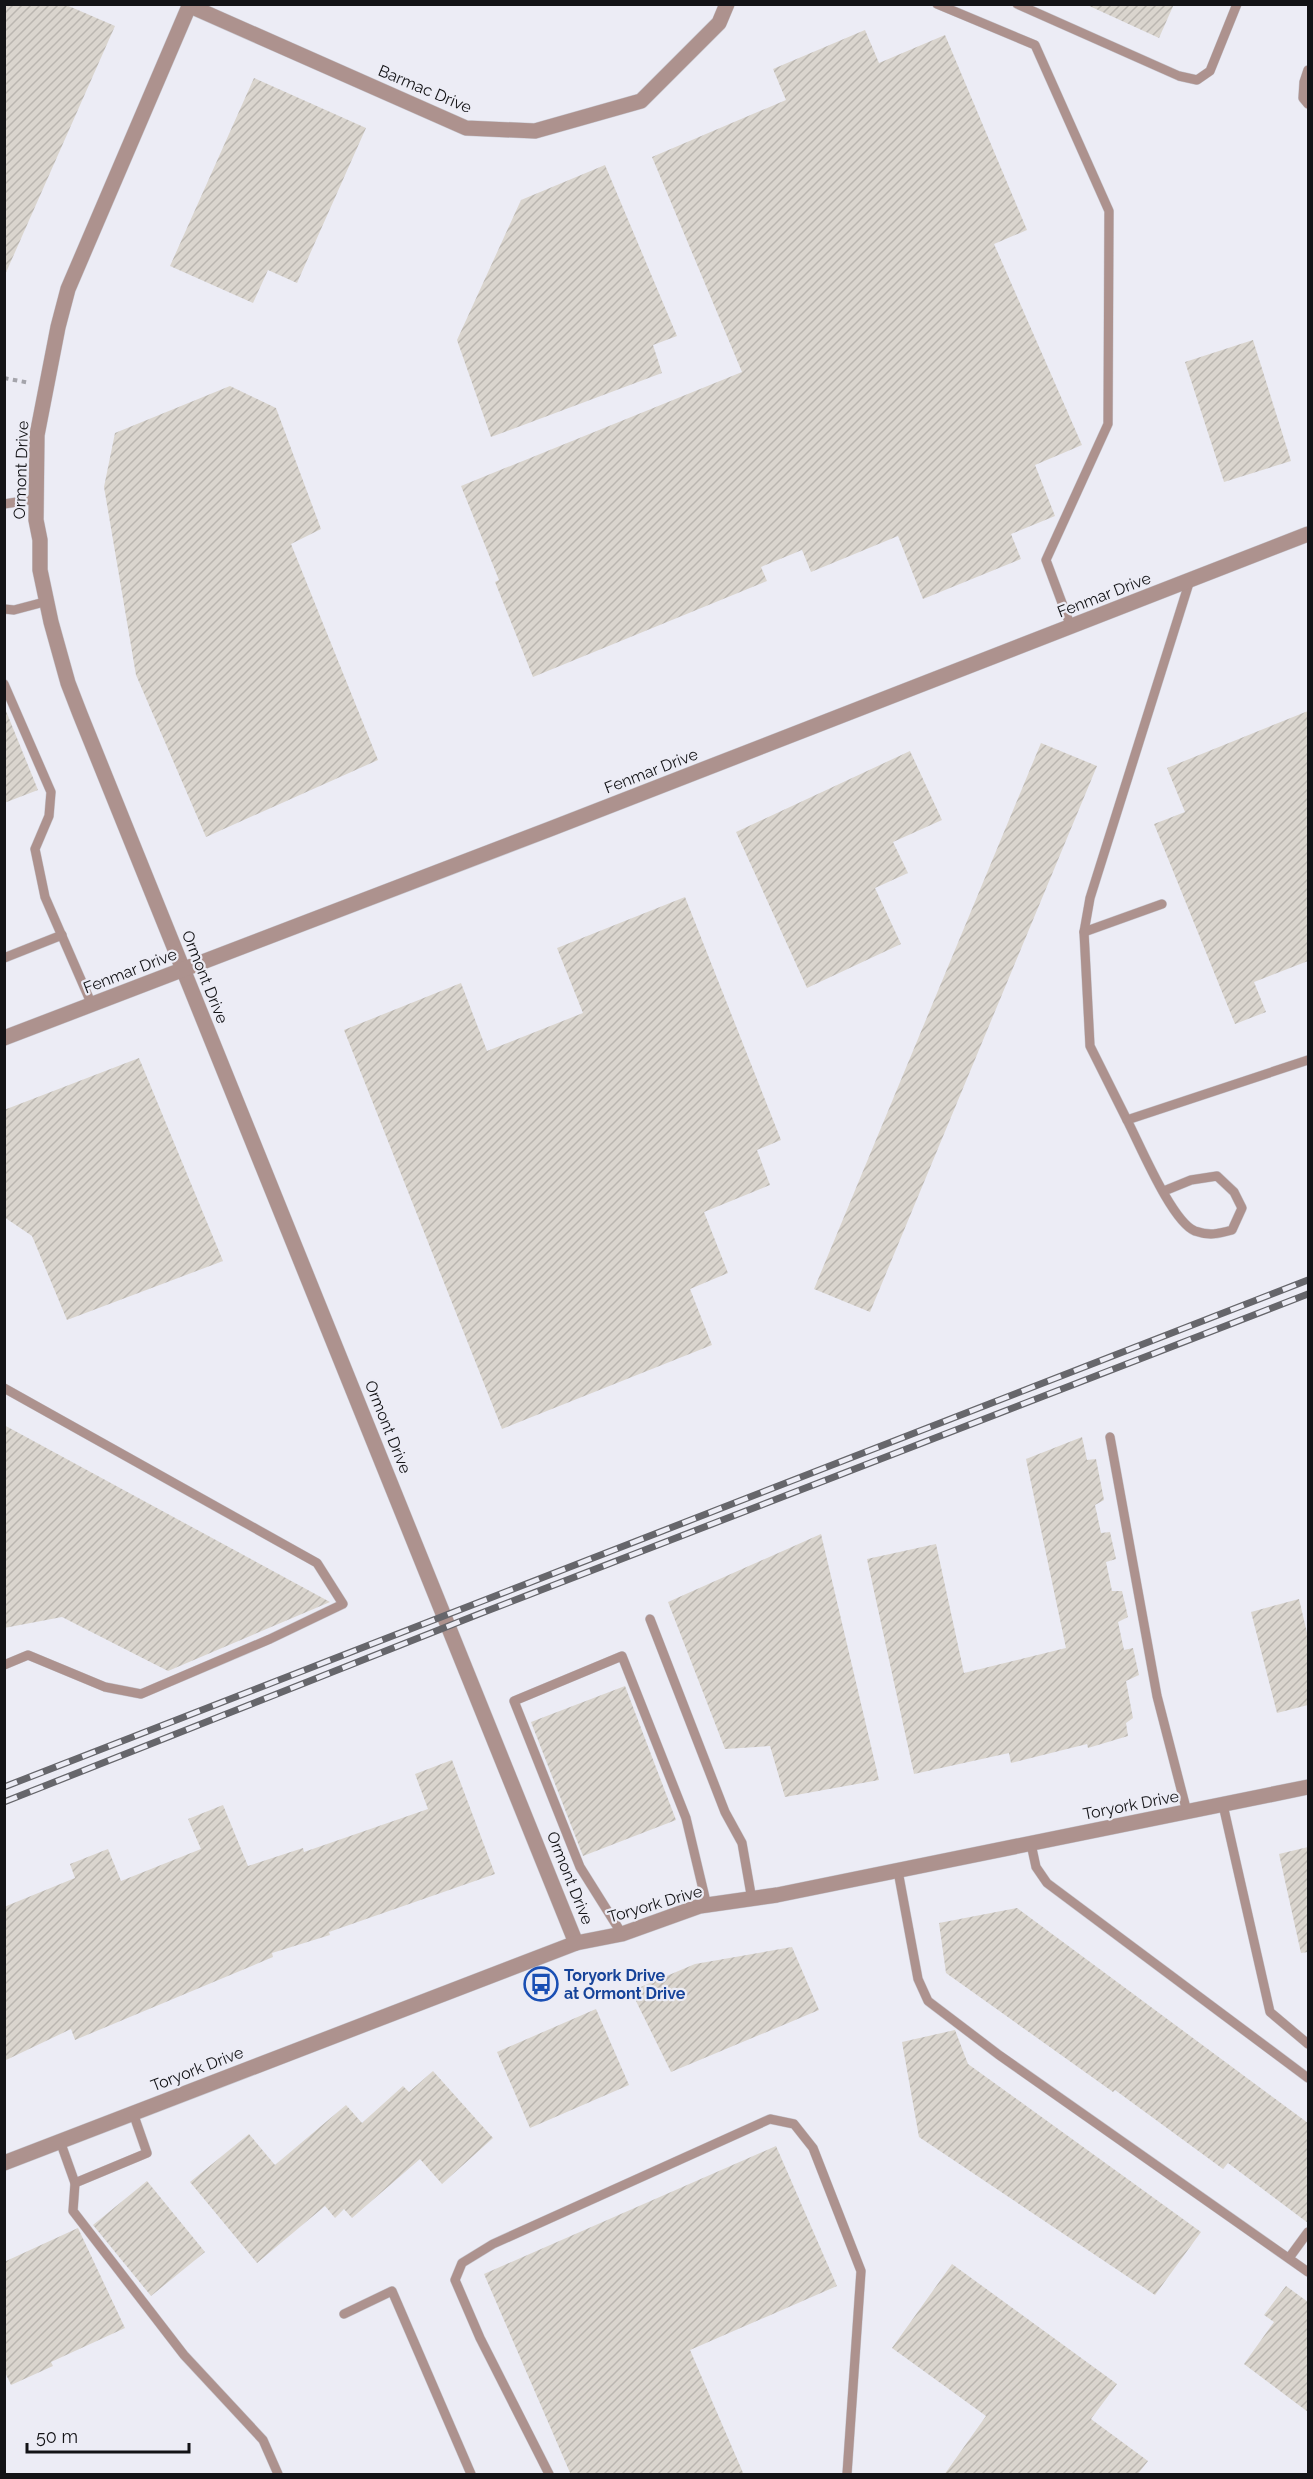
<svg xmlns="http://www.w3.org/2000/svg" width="1313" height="2479" font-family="Raleway,sans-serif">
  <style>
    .building { fill: url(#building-hatch) }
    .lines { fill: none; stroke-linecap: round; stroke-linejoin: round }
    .service-casing { stroke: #c9c9d1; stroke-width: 10 }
    .minor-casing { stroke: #c9c9d1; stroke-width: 16 }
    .tertiary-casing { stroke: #c9c9d1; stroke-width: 16 }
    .path { stroke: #a4a4ab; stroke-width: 4; stroke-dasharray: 4.5 4.5; stroke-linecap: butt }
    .service { stroke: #ad928e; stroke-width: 9 }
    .minor { stroke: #ad928e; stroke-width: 15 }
    .tertiary { stroke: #ad928e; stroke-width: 15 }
    .rail-casing { stroke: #66666b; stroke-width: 7 }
    .rail { stroke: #ececf5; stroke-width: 4.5; stroke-dasharray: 14; stroke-linecap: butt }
    .labels { text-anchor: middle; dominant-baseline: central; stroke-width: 4.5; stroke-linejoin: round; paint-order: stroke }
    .street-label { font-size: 16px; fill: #131316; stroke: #ececf5 }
    .transit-label { font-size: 16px; font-weight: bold; fill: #164399; stroke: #ececf5; text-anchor: start }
  </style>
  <defs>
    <pattern id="building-hatch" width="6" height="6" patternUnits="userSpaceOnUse" patternTransform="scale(1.5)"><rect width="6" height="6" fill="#dad5ce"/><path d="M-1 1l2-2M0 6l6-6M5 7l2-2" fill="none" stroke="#bab6b0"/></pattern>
  </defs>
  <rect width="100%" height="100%" fill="#ececf5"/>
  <!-- building -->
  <g class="building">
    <polygon points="4,4 64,4 115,26 4,277"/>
    <polygon points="1085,4 1174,4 1159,38"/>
    <polygon points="865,30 879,63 945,35 1027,230 994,244 1082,445 1035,465 1055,516 1011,534 1021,559 923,599 898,536 811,572 802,550 761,567 767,581 533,677 495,582 499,580 461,486 742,372 652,157 786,100 773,69"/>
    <polygon points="254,78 366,128 297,283 268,270 253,303 170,266"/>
    <polygon points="605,165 677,336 653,345 662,373 491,437 457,340 521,200"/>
    <polygon points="1253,340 1291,461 1224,482 1185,362"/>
    <polygon points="230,386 276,408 321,529 291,544 378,760 206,837 136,675 104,487 115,433"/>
    <polygon points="4,706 38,790 4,803"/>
    <polygon points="1308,711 1308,961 1254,982 1266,1012 1235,1024 1154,824 1185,812 1167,768"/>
    <polygon points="1041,743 1097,766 870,1312 814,1289"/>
    <polygon points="910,751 942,820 893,842 908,873 875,888 901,944 807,988 736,832"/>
    <polygon points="685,897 781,1140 757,1150 770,1185 704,1212 728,1273 690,1289 712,1345 502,1429 344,1030 461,983 487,1051 583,1013 557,948"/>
    <polygon points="139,1058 223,1261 67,1320 32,1236 4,1217 4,1110"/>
    <polygon points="4,1425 330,1602 168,1671 62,1617 4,1628"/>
    <polygon points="1082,1437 1087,1460 1096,1459 1104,1500 1095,1505 1101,1533 1110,1532 1116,1559 1106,1562 1112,1591 1122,1591 1128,1617 1118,1622 1124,1650 1133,1648 1139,1675 1126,1681 1133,1718 1126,1723 1128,1736 1088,1748 1087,1744 1011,1763 1009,1753 914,1774 867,1559 936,1544 964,1673 1066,1648 1026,1459"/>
    <polygon points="821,1534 879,1780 785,1797 770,1746 725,1749 668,1602"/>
    <polygon points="1299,1599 1308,1637 1308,1705 1277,1713 1251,1612"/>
    <polygon points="625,1686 676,1820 583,1856 531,1722"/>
    <polygon points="452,1760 495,1874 329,1932 330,1935 272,1953 273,1957 75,2040 71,2029 4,2061 4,1907 75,1878 70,1864 108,1849 121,1881 201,1849 188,1819 223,1805 248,1866 303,1848 304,1852 428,1809 415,1774"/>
    <polygon points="1308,1847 1308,1952 1301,1953 1279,1854"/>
    <polygon points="1017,1908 1308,2123 1308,2223 1228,2163 1223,2169 1115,2090 1113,2092 946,1973 939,1923"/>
    <polygon points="792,1947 819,2010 671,2072 631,1991 695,1964"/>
    <polygon points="596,2009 629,2085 530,2128 497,2052"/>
    <polygon points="955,2030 968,2064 1201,2232 1155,2295 919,2137 902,2042"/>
    <polygon points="433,2071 493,2138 442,2184 420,2159 352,2218 344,2209 335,2218 325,2206 257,2263 190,2182 249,2134 275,2165 346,2105 362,2123 403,2086 409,2092"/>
    <polygon points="776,2146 837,2286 690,2350 744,2475 571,2475 484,2274"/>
    <polygon points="147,2181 205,2252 151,2296 93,2225"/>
    <polygon points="78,2228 125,2328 51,2362 53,2366 11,2385 4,2370 4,2262"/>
    <polygon points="952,2264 1117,2384 1091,2419 1148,2461 1137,2475 944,2475 986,2416 892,2348"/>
    <polygon points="1286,2286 1308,2302 1308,2412 1244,2364 1274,2322 1264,2315"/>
  </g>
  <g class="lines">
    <defs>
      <g id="service">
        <polyline points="937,4 1035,45 1109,211 1108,424 1046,560 1071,627"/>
        <polyline points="1017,4 1179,76 1197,80 1210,71 1237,4"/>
        <polyline points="1308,70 1304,82 1303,98 1308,104"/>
        <polyline points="4,504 36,499"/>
        <polyline points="1190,580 1090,898 1084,932 1090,1046 1127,1120 1308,1060"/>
        <polyline points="4,609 14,610 48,601"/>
        <polyline points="4,684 51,792 49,816 35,849 45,897 92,1005"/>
        <polyline points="1084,932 1162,904"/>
        <polyline points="4,958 62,935"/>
        <path d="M 1127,1120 C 1140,1145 1172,1222 1195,1231 C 1209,1236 1218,1234 1232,1230 L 1242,1208 L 1234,1192 L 1217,1176 L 1191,1180 L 1164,1191"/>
        <polyline points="4,1388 317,1563 343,1604 270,1639 141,1694 105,1687 28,1655 4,1665"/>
        <polyline points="1110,1437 1157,1696 1187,1812"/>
        <polyline points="650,1619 725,1812 742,1843 752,1900"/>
        <polyline points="1223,1805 1270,2012 1308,2044"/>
        <polyline points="1031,1844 1036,1867 1047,1883 1308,2078"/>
        <polyline points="898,1871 918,1979 928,2001 999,2055 1308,2272"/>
        <polyline points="622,1934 580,1867 514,1701 622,1656 686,1818 707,1906"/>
        <polyline points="60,2141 75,2183 147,2153 133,2113"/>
        <polyline points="75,2183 73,2211 184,2355 263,2440 278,2474"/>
        <polyline points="1289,2258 1308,2232"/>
        <polyline points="344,2314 392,2291 471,2474"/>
        <polyline points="549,2474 480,2338 455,2280 462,2263 493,2244 770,2119 794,2124 813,2148 861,2271 847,2474"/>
      </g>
      <polyline id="minor" points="190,6 466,128 535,131 641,101 719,23 727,4"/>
      <g id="tertiary">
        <polyline points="190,4 68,289 58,327 37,435 36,520 40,540 40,570 51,622 68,683 80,714 576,1943"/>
        <polyline points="4,1038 550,829 1308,534"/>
        <polyline points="4,2163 576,1943 622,1934 700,1906 777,1895 1308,1787"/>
      </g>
    </defs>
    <!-- service casing -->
    <use href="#service" class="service-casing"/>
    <!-- minor casing -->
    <use href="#minor" class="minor-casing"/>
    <!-- tertiary casing -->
    <use href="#tertiary" class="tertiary-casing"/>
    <!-- path -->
    <polyline class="path" points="4,378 30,383"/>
    <!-- service -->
    <use href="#service" class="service"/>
    <!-- minor -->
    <use href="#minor" class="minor"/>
    <!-- tertiary -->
    <use href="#tertiary" class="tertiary"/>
    <defs>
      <g id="rail">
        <polyline points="4,1787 1308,1280"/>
        <polyline points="4,1802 479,1614 1308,1294"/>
      </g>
    </defs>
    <!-- rail casing -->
    <use href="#rail" class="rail-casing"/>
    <!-- rail -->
    <use href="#rail" class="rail"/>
  </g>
  <!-- icons -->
  <defs>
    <symbol id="bus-ring" viewBox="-11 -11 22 22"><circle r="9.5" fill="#ececf5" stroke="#1a4fb4" stroke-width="1.5"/><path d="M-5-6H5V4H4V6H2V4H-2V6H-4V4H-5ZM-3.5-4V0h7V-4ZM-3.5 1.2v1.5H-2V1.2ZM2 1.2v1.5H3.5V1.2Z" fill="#1a4fb4"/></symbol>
  </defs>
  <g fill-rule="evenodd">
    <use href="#bus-ring" x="522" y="1965" width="38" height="38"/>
  </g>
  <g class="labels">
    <!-- street labels -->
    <g class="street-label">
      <text transform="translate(425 89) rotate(23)">Barmac Drive</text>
      <text transform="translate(21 470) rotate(-88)">Ormont Drive</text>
      <text transform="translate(1104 595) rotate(-21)">Fenmar Drive</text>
      <text transform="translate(651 771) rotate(-21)">Fenmar Drive</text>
      <text transform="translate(130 971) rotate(-21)">Fenmar Drive</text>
      <text transform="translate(205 977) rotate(68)">Ormont Drive</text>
      <text transform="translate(388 1427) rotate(68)">Ormont Drive</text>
      <text transform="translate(1131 1805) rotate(-11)">Toryork Drive</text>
      <text transform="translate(570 1878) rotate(68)">Ormont Drive</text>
      <text transform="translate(655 1904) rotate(-16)">Toryork Drive</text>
      <text transform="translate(197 2069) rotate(-21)">Toryork Drive</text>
    </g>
    <!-- transit labels -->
    <g class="transit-label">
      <text x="564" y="1975">Toryork Drive<tspan x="564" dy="18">at Ormont Drive</tspan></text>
    </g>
  </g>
  <!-- border -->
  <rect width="1313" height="2479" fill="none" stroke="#131316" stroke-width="12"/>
  <!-- scale -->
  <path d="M27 2443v9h162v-9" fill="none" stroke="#131316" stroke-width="3"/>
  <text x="36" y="2443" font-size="18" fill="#131316" stroke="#ececf5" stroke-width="4.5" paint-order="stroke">50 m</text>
</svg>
